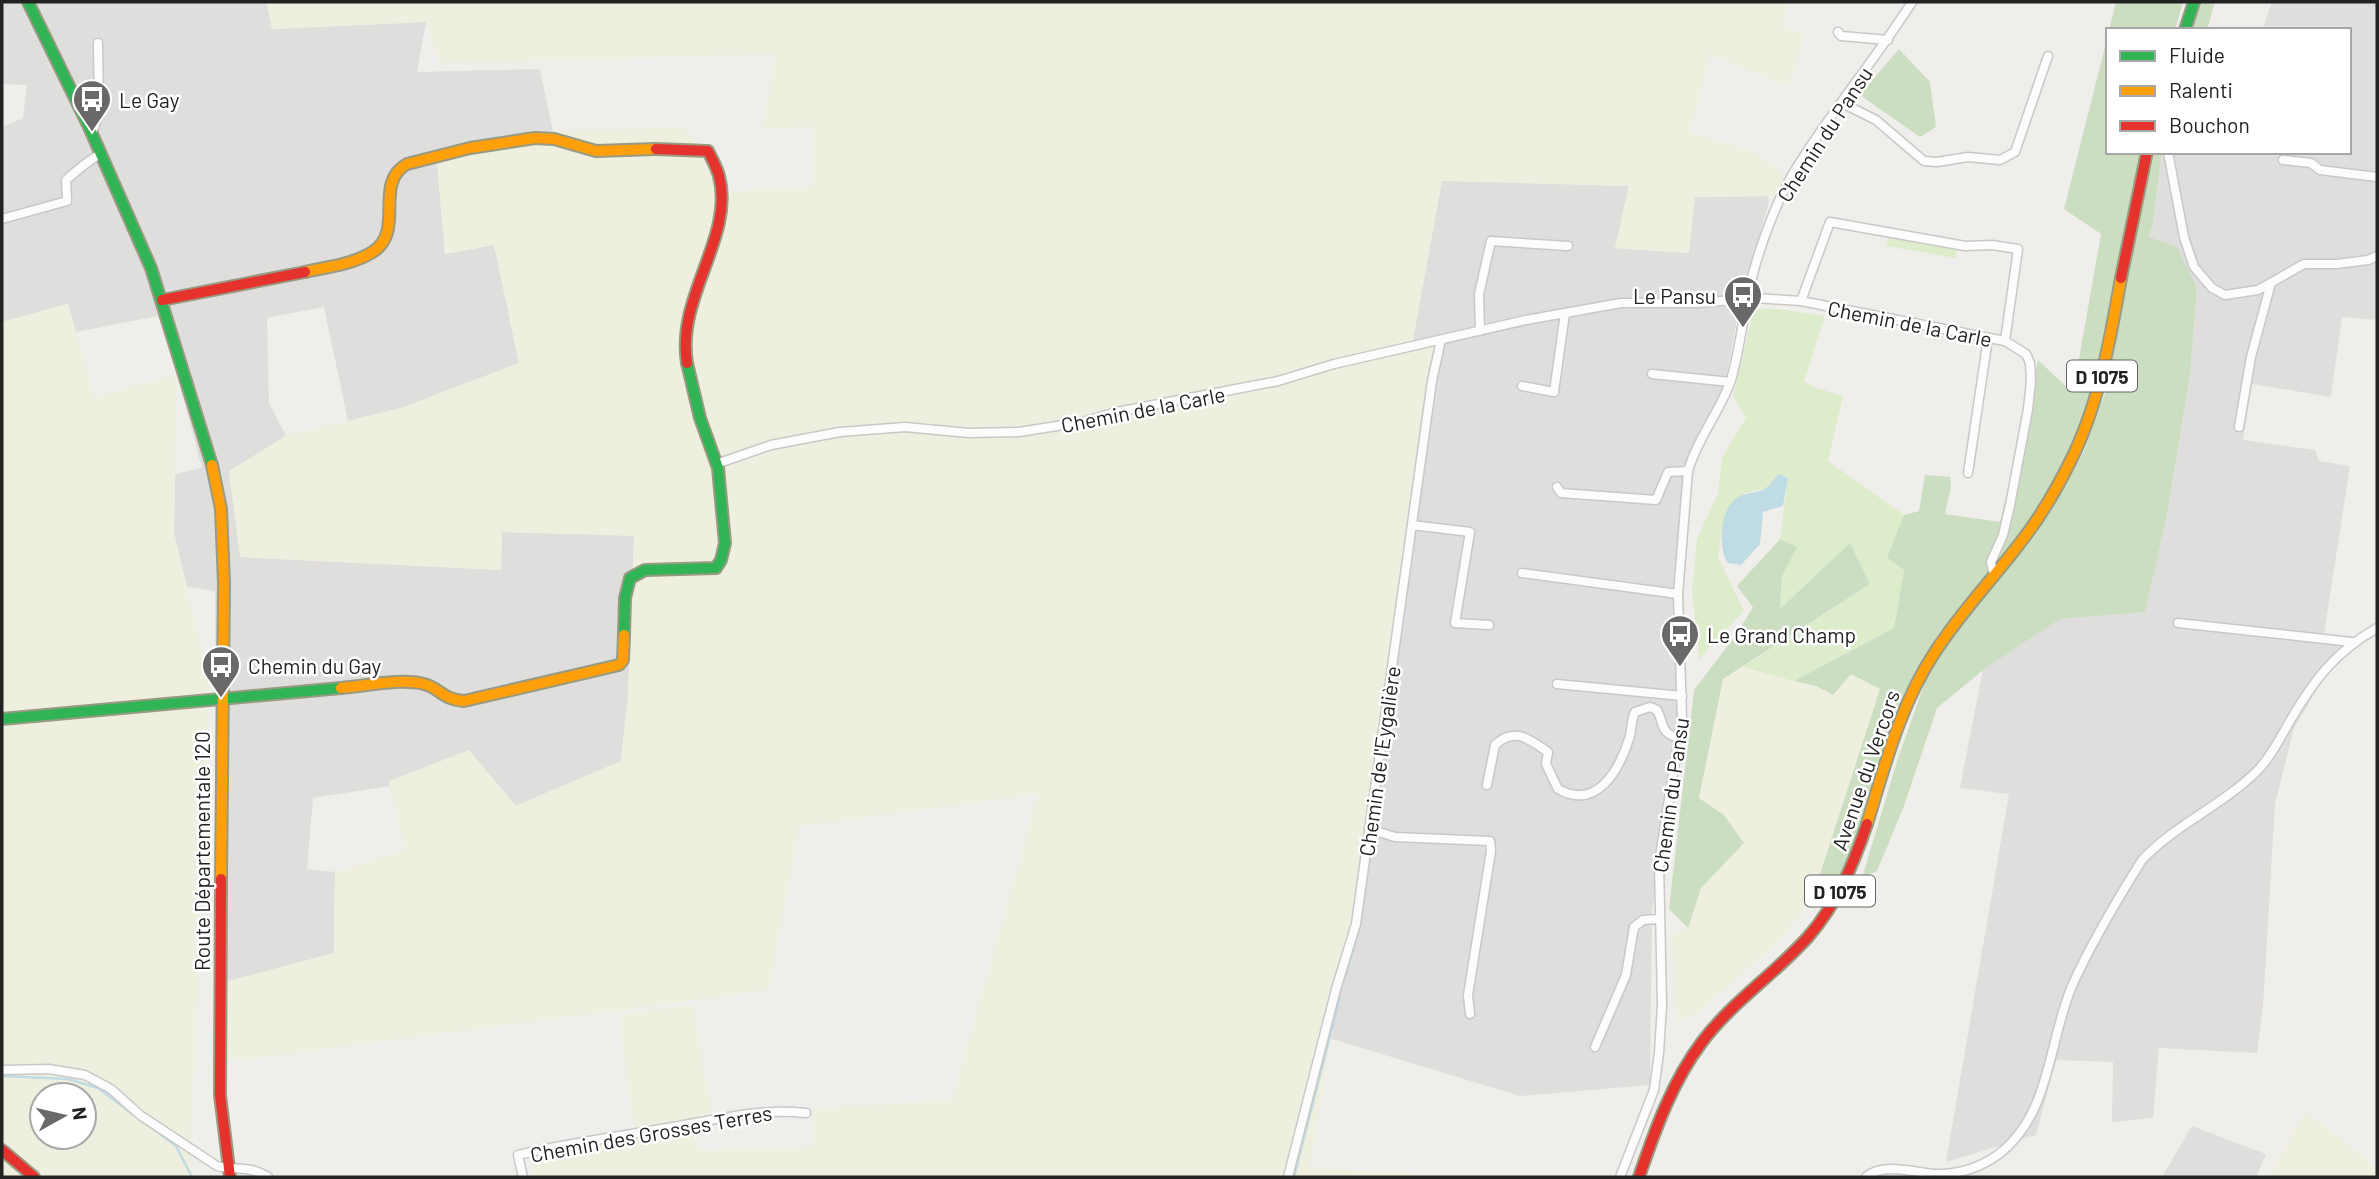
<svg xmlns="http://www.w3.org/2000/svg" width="2379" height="1179" font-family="Barlow,sans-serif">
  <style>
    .residential { fill: #dfdedc }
    .farmland { fill: #efefdf; fill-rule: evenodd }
    .grass { fill: #ddeccb }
    .forest { fill: #cbdec1 }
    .water { fill: #bfdbe3 }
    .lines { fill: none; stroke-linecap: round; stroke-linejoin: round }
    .stream { stroke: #bfdbe3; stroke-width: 2.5 }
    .street-casing { stroke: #c9c8c7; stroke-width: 11 }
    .fast-casing { stroke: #999a82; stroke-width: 14 }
    .slow-casing { stroke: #999a82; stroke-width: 14 }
    .jam-casing { stroke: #999a82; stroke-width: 14 }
    .street { stroke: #fdfcfc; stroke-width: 8 }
    .fast { stroke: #30b455; stroke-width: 10 }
    .slow { stroke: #ff9f0a; stroke-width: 10 }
    .jam { stroke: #e5322d; stroke-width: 10 }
    .labels { text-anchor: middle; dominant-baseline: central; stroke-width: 5; stroke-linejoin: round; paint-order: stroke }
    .shield { fill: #fff; stroke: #646464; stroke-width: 2 }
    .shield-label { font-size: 19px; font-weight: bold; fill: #222 }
    .poi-label { font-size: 21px; fill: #222; stroke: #fff; text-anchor: start }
    .street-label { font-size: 21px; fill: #222; stroke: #fff }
  </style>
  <rect width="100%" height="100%" fill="#f0eeeb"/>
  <!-- residential -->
  <g class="residential">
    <polygon points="2,2 267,2 272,29 426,22 417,72 540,69 553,132 545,142 437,162 445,254 494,245 519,363 401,408 348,421 324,307 267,318 269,403 286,436 229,471 241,557 501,570 502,532 634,535 628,695 621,761 515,806 389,781 390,786 313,798 307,869 335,872 334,953 215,985 215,591 187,587 174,533 175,474 202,468 177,375 158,316 76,332 68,304 2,322 2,127 23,118 27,85 2,84"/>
    <polygon points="2272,2 2377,2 2377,320 2342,317 2331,397 2252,384 2243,440 2315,450 2319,461 2350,466 2324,634 2347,640 2294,728 2275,804 2263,1007 2257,1053 2159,1048 2153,1118 2112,1122 2113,1062 2056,1060 2036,1135 1946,1162 2009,794 1960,788 1983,669 2060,619 2145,612 2166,520 2190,375 2197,288 2149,237 2153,223 2162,152 2349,152 2349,30 2262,30"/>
    <polygon points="1442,180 1629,186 1615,248 1688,253 1695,197 1768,196 1769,201 1739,308 1724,390 1690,460 1682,583 1679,706 1652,912 1650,1085 1520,1096 1319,1035 1351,925 1434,346 1410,352"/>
    <polygon points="2192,1126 2266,1154 2256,1177 2162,1177"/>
  </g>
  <!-- farmland -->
  <g class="farmland">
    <polygon points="267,2 1788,2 1782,28 1805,33 1789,86 1710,55 1690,132 1751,151 1787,176 1779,196 1695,197 1689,253 1615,248 1629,186 1442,181 1411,351 1434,345 1361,867 1309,1168 1473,1177 532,1177 534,1148 635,1134 619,1016 693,1005 711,1112 692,1129 698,1151 814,1147 812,1109 952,1100 1038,794 800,826 768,990 226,1062 225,982 334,953 335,872 405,850 389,781 469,750 516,806 621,761 628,695 634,536 502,532 501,570 240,557 229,471 286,436 401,408 519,363 494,245 445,254 437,161 544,142 553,132 683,127 711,159 723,192 814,187 812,127 762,129 777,54 439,63 426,22 272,29"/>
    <path d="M 68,304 L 94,397 L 177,375 L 174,533 L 210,689 L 190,1158 L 193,1177 L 2,1177 L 2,322 ZM 42,1095 L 84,1095 L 84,1137 L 42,1137 Z"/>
    <polygon points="1743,667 1816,686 1833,695 1851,674 1880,689 1811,902 1776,944 1692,1017 1676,1023 1672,936 1688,928 1701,888 1744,843 1724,815 1699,799 1723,679"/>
    <polygon points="2305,1111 2377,1167 2377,1177 2270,1177"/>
  </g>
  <!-- grass -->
  <g class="grass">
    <polygon points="1888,238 1957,249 1956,258 1886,246"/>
    <polygon points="1754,309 1779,309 1825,316 1804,381 1816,388 1843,396 1828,461 1904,515 1887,558 1904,570 1894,628 1794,681 1743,667 1870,584 1850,543 1780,610 1782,576 1796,547 1780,539 1788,478 1765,489 1745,493 1722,529 1718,557 1744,611 1699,659 1692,592 1697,539 1718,493 1722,458 1746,418 1733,396"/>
  </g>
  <!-- forest -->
  <g class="forest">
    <polygon points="2116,2 2183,2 2175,30 2109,30"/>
    <polygon points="2200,2 2215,2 2207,30 2193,30"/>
    <polygon points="2108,35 2108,152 2141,152 2090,399 2069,452 2044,500 2008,553 1938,634 1903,698 1845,869 1811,902 1880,689 1851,674 1833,695 1816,686 1794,681 1894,628 1904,570 1887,558 1904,515 1919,511 1925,475 1950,477 1951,486 1945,514 2000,522 2038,360 2073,393 2101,234 2064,209"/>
    <polygon points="1899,49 1930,82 1936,127 1920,137 1860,95"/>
    <polygon points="2155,152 2162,152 2153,223 2149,237 2177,247 2197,288 2190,375 2166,520 2145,612 2060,619 1987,667 1937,708 1904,806 1877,871 1862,878 1898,758 1930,668 1980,601 2035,536 2084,451 2107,388 2128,270"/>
    <polygon points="1780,539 1797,547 1782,576 1780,609 1850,543 1870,584 1723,679 1699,798 1724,815 1744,843 1701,888 1688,928 1669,909 1694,690 1736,635 1753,607 1737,586"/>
  </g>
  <!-- water -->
  <path class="water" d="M 1779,474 L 1788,478 L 1783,506 L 1763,512 L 1760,544 L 1741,565 L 1728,563 C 1718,550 1720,514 1733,501 C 1742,492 1753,494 1763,490 C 1769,487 1774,479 1779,474 Z"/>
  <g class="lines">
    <!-- stream -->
    <g class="stream">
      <polyline points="1346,974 1356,941"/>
      <polyline points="2,1076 68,1079 98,1088 134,1115"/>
      <polyline points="148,1125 176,1146 192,1177"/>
      <polyline points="1294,1177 1340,997"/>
    </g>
    <defs>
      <g id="street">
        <polyline points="1838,32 1841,36 1888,40"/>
        <polyline points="1842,103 1876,120 1924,161 1937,162 1968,157 2000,160 2015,152 2048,56"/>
        <polyline points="92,133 99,114 98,43"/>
        <polyline points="2168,152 2184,237 2194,267 2212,288 2225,295 2258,290 2304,264 2337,264 2368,260 2377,256"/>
        <polyline points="2283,160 2311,163 2320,170 2377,177"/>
        <path d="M 2,219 L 67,201 L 66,180 C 76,171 87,162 100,154"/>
        <polyline points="1801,301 1830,222 1965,246 1992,245 2018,249 2005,341"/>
        <polyline points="1480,331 1479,294 1491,241 1568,246"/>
        <polyline points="1652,374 1730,382"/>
        <polyline points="1522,386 1554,392 1565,313"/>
        <polyline points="2239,427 2251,357 2271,283"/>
        <polyline points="716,464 771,445 840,432 905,427 969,433 1019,432 1082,422 1117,412 1278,381 1334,364 1526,320 1621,303 1698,303 1755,298 1801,301 2005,341 2026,354 2030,363 2031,381 2028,409 2010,505 2003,535 1991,562 1994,575"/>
        <polyline points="1968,473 1988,338"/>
        <polyline points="1557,487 1561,493 1656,500 1668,472 1688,471"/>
        <polyline points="1412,525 1470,532 1455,623 1489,625"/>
        <polyline points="1522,573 1678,594"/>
        <polyline points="2178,623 2352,642"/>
        <polyline points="1557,684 1682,696"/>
        <path d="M 1487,785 L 1495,745 C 1515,726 1530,740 1548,752 L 1546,764 L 1558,789 C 1597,811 1619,770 1629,739 C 1632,730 1631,720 1635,712 L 1650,707 L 1657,710 C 1665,726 1660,733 1679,738"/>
        <polyline points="1369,829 1395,837 1490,841 1491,851 1468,995 1470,1014"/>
        <polyline points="1595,1047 1626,975 1634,927 1643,920 1658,919"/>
        <path d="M 2,1070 L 49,1069 L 85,1075 L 111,1089 L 140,1115 L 217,1166 C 238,1171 249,1165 268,1177"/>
        <path d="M 523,1177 L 518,1155 C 567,1143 617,1137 667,1128 C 715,1120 757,1108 806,1113"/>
        <polyline points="1288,1177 1336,989 1356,924 1432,381 1441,340"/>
        <path d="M 1620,1177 L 1654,1090 L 1659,1053 L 1662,1005 L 1659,862 L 1682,718 L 1678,594 L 1688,471 C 1698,437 1721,410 1731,380 C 1739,353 1742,324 1748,296 C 1755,259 1774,205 1794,172 C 1830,113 1875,60 1912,2"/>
        <path d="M 1866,1177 C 1885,1161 1917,1174 1939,1174 C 1961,1174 1981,1167 1999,1154 C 2051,1114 2048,1042 2072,986 C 2091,943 2117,900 2142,860 C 2176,824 2223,805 2257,771 C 2271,757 2280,738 2290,721 C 2314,680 2335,652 2377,628"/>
      </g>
      <g id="fast">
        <polyline points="28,2 89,127 151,268 212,465"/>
        <polyline points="2185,30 2194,2"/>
        <polyline points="624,635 625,598 630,578 645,570 716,568 721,560 725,543 718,468 700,418 687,363"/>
        <polyline points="2,719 341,688"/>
      </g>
      <g id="slow">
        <path d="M 305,272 C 327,267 355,264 374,251 C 405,230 373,183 407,164 L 470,148 L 535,138 L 554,139 L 596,151 L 656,149"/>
        <polyline points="212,465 221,509 224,583 221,879"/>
        <path d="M 341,688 C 367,686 399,678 424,684 C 440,688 441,699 464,701 L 619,665 L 623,660 L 624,635"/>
        <path d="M 1867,824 C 1885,765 1900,705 1935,652 C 1960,613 1992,580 2020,543 C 2040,518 2056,490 2070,462 C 2099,405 2110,340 2121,278"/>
      </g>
      <g id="jam">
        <path d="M 656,149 L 708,151 C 712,159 717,168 719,176 C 735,237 676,296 687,363"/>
        <polyline points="2121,278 2147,152"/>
        <polyline points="162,300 305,272"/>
        <polyline points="221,879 220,1095 230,1177"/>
        <polyline points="2,1150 34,1177"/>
        <path d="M 1639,1177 C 1655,1130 1672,1082 1702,1042 C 1732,1002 1775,974 1808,937 C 1837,904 1853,865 1867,824"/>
      </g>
    </defs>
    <!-- street casing -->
    <use href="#street" class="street-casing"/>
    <!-- fast casing -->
    <use href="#fast" class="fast-casing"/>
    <!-- slow casing -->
    <use href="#slow" class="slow-casing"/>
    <!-- jam casing -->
    <use href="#jam" class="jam-casing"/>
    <!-- street -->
    <use href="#street" class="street"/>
    <!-- fast -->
    <use href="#fast" class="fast"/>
    <!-- slow -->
    <use href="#slow" class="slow"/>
    <!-- jam -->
    <use href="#jam" class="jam"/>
  </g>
  <!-- icons -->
  <defs>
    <symbol id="bus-pin" viewBox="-11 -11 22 30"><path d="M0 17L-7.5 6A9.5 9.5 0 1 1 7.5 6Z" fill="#6a6968" stroke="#fff"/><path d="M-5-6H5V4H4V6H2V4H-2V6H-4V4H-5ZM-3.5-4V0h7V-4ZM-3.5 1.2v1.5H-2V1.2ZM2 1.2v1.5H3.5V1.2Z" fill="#fff"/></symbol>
  </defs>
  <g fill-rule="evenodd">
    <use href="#bus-pin" x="70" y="77" width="44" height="60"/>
    <use href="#bus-pin" x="1721" y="273" width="44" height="60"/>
    <use href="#bus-pin" x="1658" y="612" width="44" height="60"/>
    <use href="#bus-pin" x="199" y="643" width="44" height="60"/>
  </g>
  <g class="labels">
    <!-- shield labels -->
    <g class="shield">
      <rect x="2067" y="360.5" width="70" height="31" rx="5"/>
      <rect x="1805" y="875.5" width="70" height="31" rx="5"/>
    </g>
    <g class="shield-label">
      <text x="2102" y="376">D 1075</text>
      <text x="1840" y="891">D 1075</text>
    </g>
    <!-- poi labels -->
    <g class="poi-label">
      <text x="119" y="99">Le Gay</text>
      <text x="1716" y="295" text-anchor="end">Le Pansu</text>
      <text x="1707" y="634">Le Grand Champ</text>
      <text x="248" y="665">Chemin du Gay</text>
    </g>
    <!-- street labels -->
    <g class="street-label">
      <text transform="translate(1824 134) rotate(-57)">Chemin du Pansu</text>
      <text transform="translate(1910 323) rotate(11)">Chemin de la Carle</text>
      <text transform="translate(1143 409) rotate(-11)">Chemin de la Carle</text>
      <text transform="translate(1379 761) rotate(-82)">Chemin de l'Eygalière</text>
      <text transform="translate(1865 770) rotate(-71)">Avenue du Vercors</text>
      <text transform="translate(1670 795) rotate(-82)">Chemin du Pansu</text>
      <text transform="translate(201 851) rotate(-90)">Route Départementale 120</text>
      <text transform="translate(651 1133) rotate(-10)">Chemin des Grosses Terres</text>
    </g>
  </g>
  <!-- border -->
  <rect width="2379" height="1179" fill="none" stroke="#222222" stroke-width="7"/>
  <!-- legend -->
  <rect x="2106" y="28" width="245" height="126" fill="#ffffff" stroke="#a7a7a7" stroke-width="2"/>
  <rect x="2120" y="51" width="35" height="10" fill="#30b455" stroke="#a7a7a7" stroke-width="2"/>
  <text x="2169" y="63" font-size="21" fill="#222222">Fluide</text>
  <rect x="2120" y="86" width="35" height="10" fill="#ff9f0a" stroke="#a7a7a7" stroke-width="2"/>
  <text x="2169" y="98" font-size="21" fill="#222222">Ralenti</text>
  <rect x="2120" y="121" width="35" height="10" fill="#e5322d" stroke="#a7a7a7" stroke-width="2"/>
  <text x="2169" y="133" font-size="21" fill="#222222">Bouchon</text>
  <!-- north arrow -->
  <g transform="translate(63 1116) rotate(82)"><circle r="33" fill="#ffffff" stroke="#a7a7a7" stroke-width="2"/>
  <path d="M0-5L12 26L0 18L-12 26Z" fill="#6a6968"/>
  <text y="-10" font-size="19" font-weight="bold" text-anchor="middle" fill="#222222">N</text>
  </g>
</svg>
